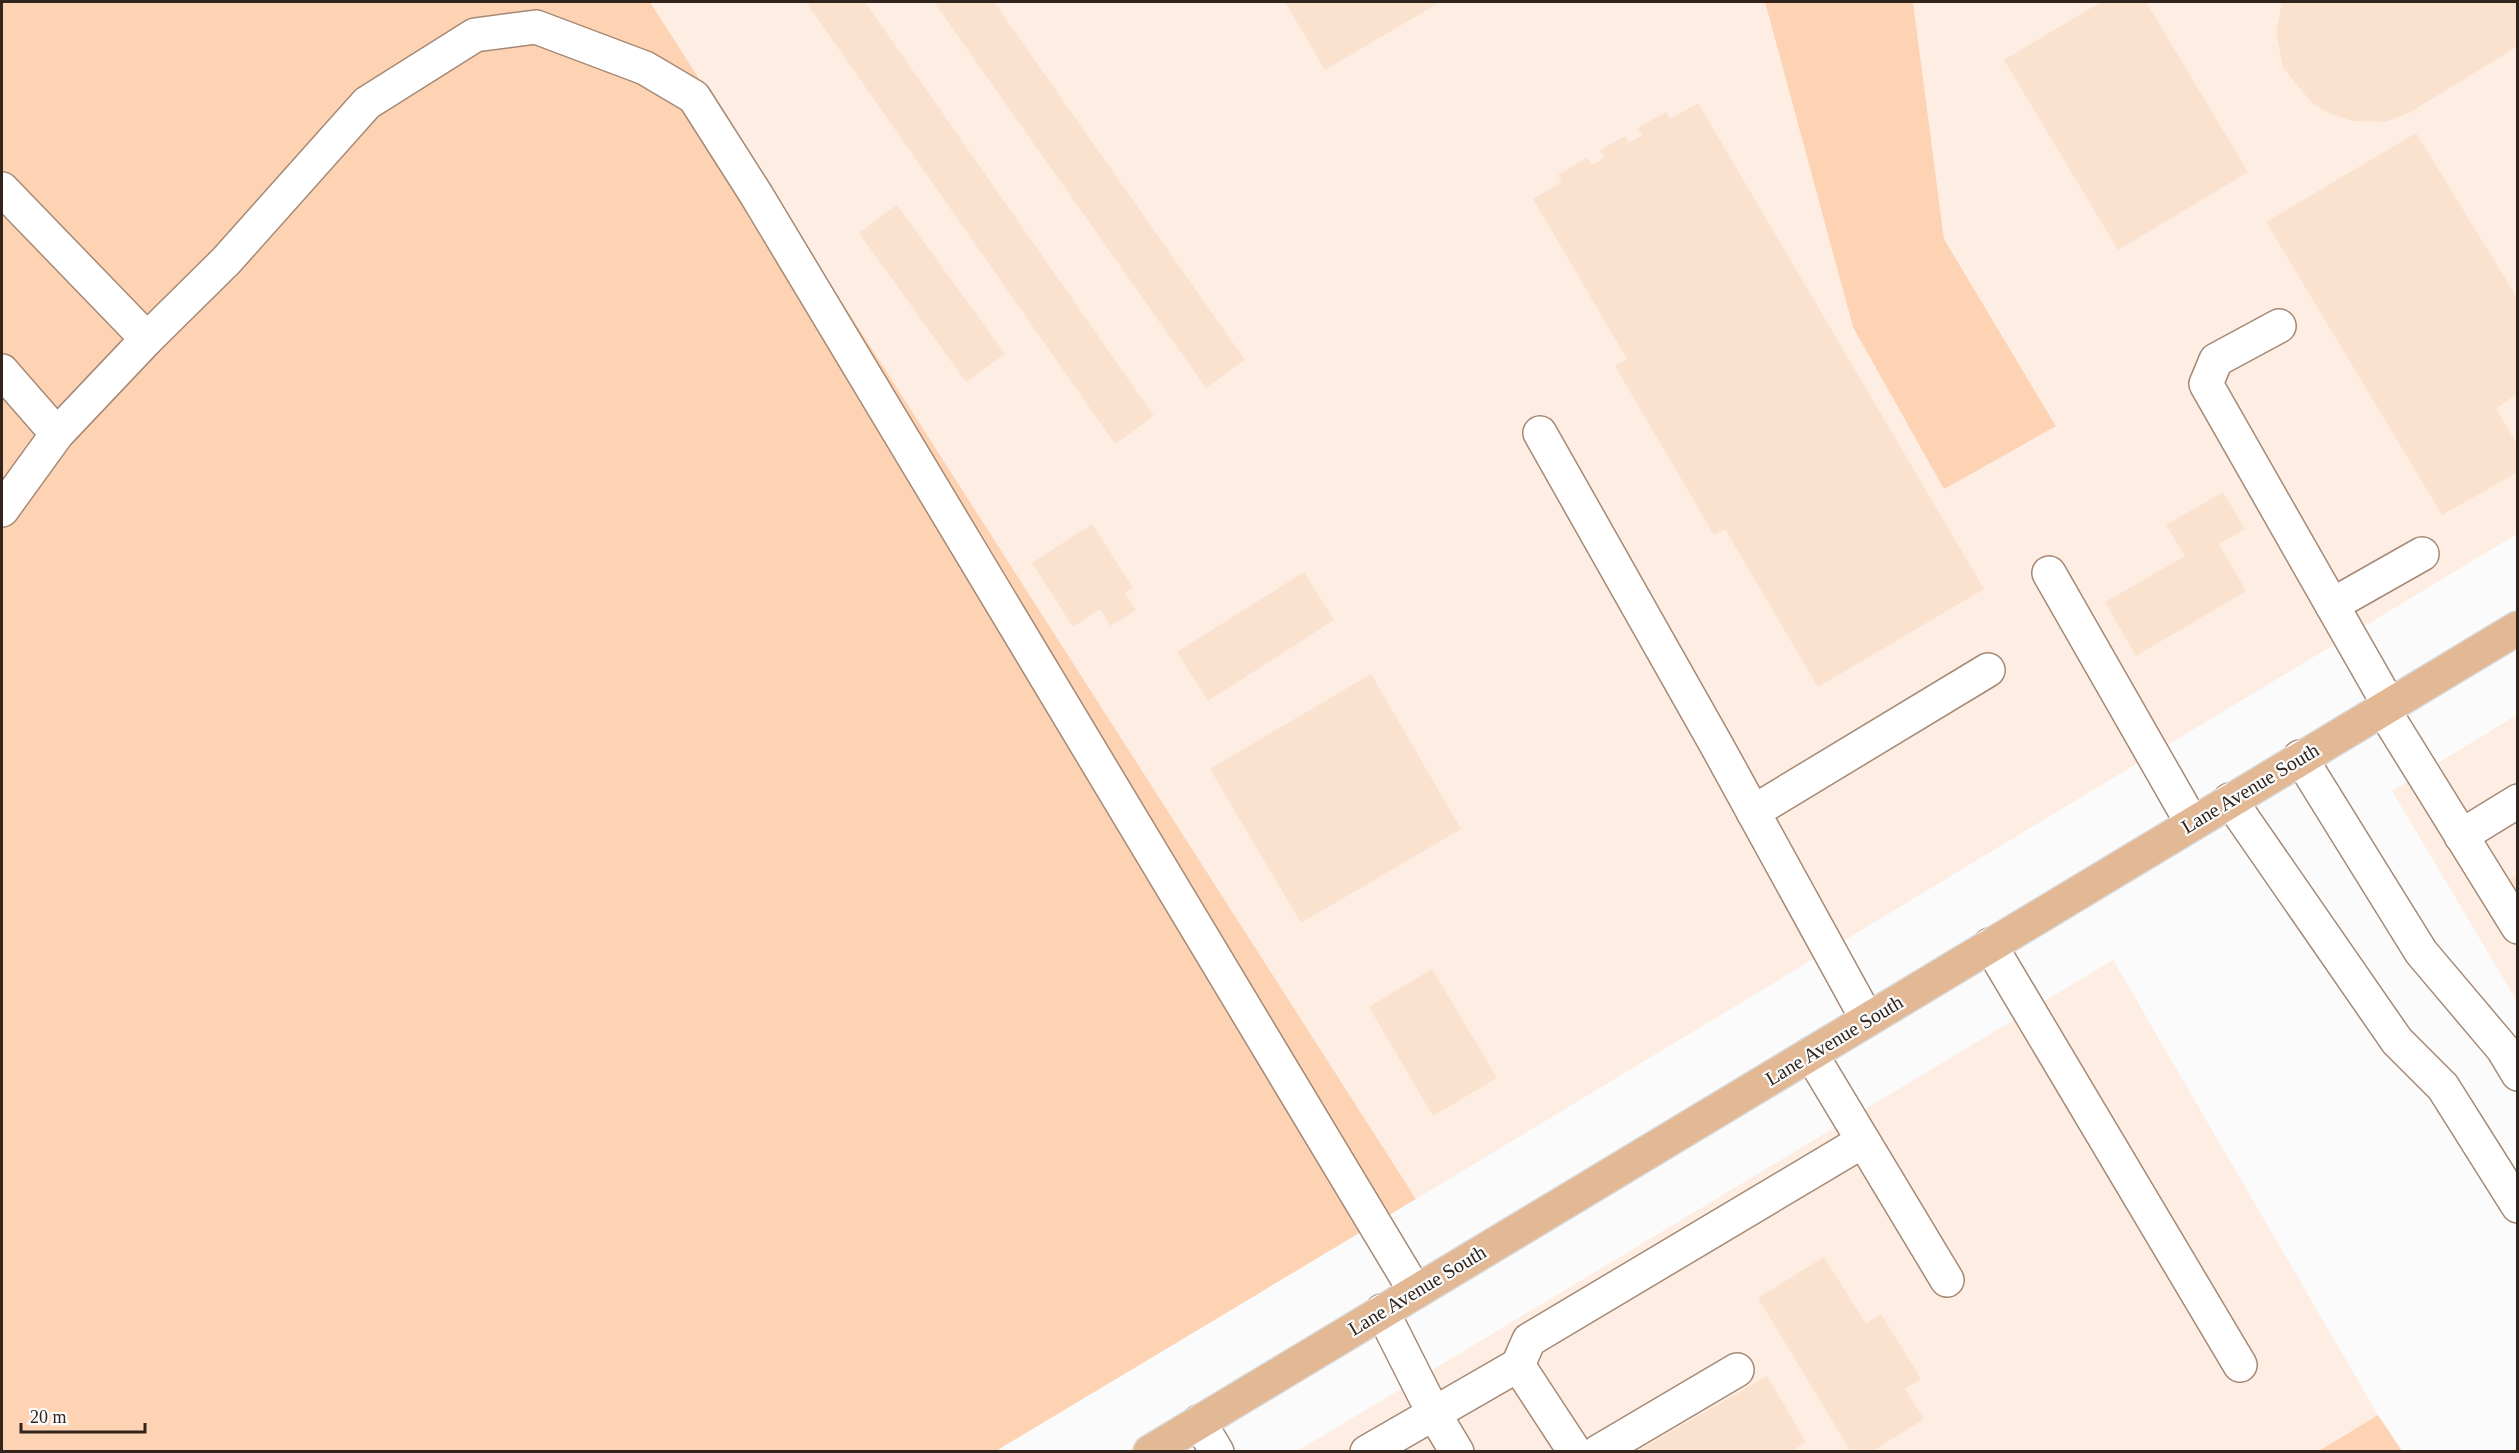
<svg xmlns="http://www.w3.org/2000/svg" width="2519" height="1453" font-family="'Times New Roman',serif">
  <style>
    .built { fill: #fdede2 }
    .green { fill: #fdd3b4 }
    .building { fill: #fbe2cf }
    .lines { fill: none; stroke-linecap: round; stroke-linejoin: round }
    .minor-casing { stroke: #a68974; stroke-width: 36 }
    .major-casing { stroke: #dad8d6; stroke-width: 36 }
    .minor { stroke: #fff; stroke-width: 33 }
    .major { stroke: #e2b895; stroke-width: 33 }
    .labels { text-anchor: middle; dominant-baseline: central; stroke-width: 4.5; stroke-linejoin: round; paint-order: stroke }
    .street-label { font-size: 20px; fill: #30241c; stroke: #fbfbfb }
  </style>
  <rect width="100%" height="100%" fill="#fbfbfb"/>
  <!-- built -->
  <g class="built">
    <polygon points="650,2 1765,2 1853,326 2056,425 1944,239 1913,2 2517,2 2517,534 1416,1199"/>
    <polygon points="2517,715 2517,1001 2392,791"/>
    <polygon points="2113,960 2378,1415 2319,1452 1296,1452"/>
  </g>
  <!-- green -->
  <g class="green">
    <polygon points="2,2 650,2 1416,1199 996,1451 2,1452"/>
    <polygon points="1765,2 1913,2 1944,239 2056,426 1944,489 1853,327"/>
    <polygon points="2378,1415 2402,1451 2319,1451"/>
  </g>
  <!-- building -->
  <g class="building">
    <polygon points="806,2 865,2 1154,416 1115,444"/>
    <polygon points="934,2 994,2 1245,360 1206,388"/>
    <polygon points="1285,2 1440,2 1325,70"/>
    <polygon points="2101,2 2146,2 2248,172 2118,250 2004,60"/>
    <polygon points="2282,2 2518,2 2518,46 2409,113 2385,122 2353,121 2331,114 2312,103 2283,68 2276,32"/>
    <polygon points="1698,103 1984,589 1818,687 1725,529 1714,535 1615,366 1627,359 1533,199 1562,182 1558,175 1587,158 1592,165 1604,158 1600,150 1625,136 1629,143 1642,135 1638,128 1666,112 1670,119"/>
    <polygon points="2416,133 2516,296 2518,294 2518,394 2496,408 2518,446 2518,472 2442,515 2266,222"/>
    <polygon points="897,205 1005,354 966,382 859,233"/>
    <polygon points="2223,492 2245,529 2219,544 2246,591 2136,656 2105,602 2185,556 2166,525"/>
    <polygon points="1092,524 1133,588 1125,593 1136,610 1111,626 1100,609 1073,627 1032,563"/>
    <polygon points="1304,572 1334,620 1208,701 1177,652"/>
    <polygon points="1371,674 1461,829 1301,923 1210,769"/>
    <polygon points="2514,876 2518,877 2518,897 2506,882"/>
    <polygon points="1432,969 1497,1078 1433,1116 1369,1007"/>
    <polygon points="1824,1257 1866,1324 1881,1314 1921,1379 1905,1389 1924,1419 1871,1452 1851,1452 1758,1298"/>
    <polygon points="1767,1376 1806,1442 1790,1452 1636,1452"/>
  </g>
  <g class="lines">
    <defs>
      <g id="minor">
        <polyline points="2,189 147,339"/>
        <polyline points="2279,326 2216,360 2206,384 2389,705"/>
        <polyline points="2,371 57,434"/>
        <polyline points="1540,433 1717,746 1867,1019"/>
        <polyline points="2,510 57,434 147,339 226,261 367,103 475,35 536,27 645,68 694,97 757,196 1415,1291"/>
        <polyline points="2049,573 2192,823"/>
        <polyline points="2332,605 2422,554"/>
        <polyline points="2383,709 2518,927"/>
        <polyline points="2300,757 2421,952 2503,1049 2518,1074"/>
        <polyline points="2230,800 2397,1041 2443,1087 2518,1206"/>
        <polyline points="1753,812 1988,670"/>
        <polyline points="2461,836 2518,801"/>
        <polyline points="1990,945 2240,1365"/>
        <polyline points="1811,1054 1947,1280"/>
        <polyline points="1382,1311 1433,1412 1457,1452"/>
        <polyline points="1518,1365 1575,1452"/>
        <polyline points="1199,1422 1217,1452"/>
        <polyline points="1367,1452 1518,1365 1529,1340 1863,1141"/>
        <polyline points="1598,1452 1737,1370"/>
      </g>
      <polyline id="major" points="1150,1452 2518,628"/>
    </defs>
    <!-- minor casing -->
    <use href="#minor" class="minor-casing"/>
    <!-- major casing -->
    <use href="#major" class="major-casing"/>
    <!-- minor -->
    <use href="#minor" class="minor"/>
    <!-- major -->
    <use href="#major" class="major"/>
  </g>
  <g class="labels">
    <!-- street labels -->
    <g class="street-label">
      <text transform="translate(2250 788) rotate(-31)">Lane Avenue South</text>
      <text transform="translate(1834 1040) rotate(-31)">Lane Avenue South</text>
      <text transform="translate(1417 1290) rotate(-31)">Lane Avenue South</text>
    </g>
  </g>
  <!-- border -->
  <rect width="2519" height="1453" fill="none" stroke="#30241c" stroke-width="6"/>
  <!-- scale -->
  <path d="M21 1423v9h124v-9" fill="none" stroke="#30241c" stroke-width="3"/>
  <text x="30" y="1423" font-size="18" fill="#30241c" stroke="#fbfbfb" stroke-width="4.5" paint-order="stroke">20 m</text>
</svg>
